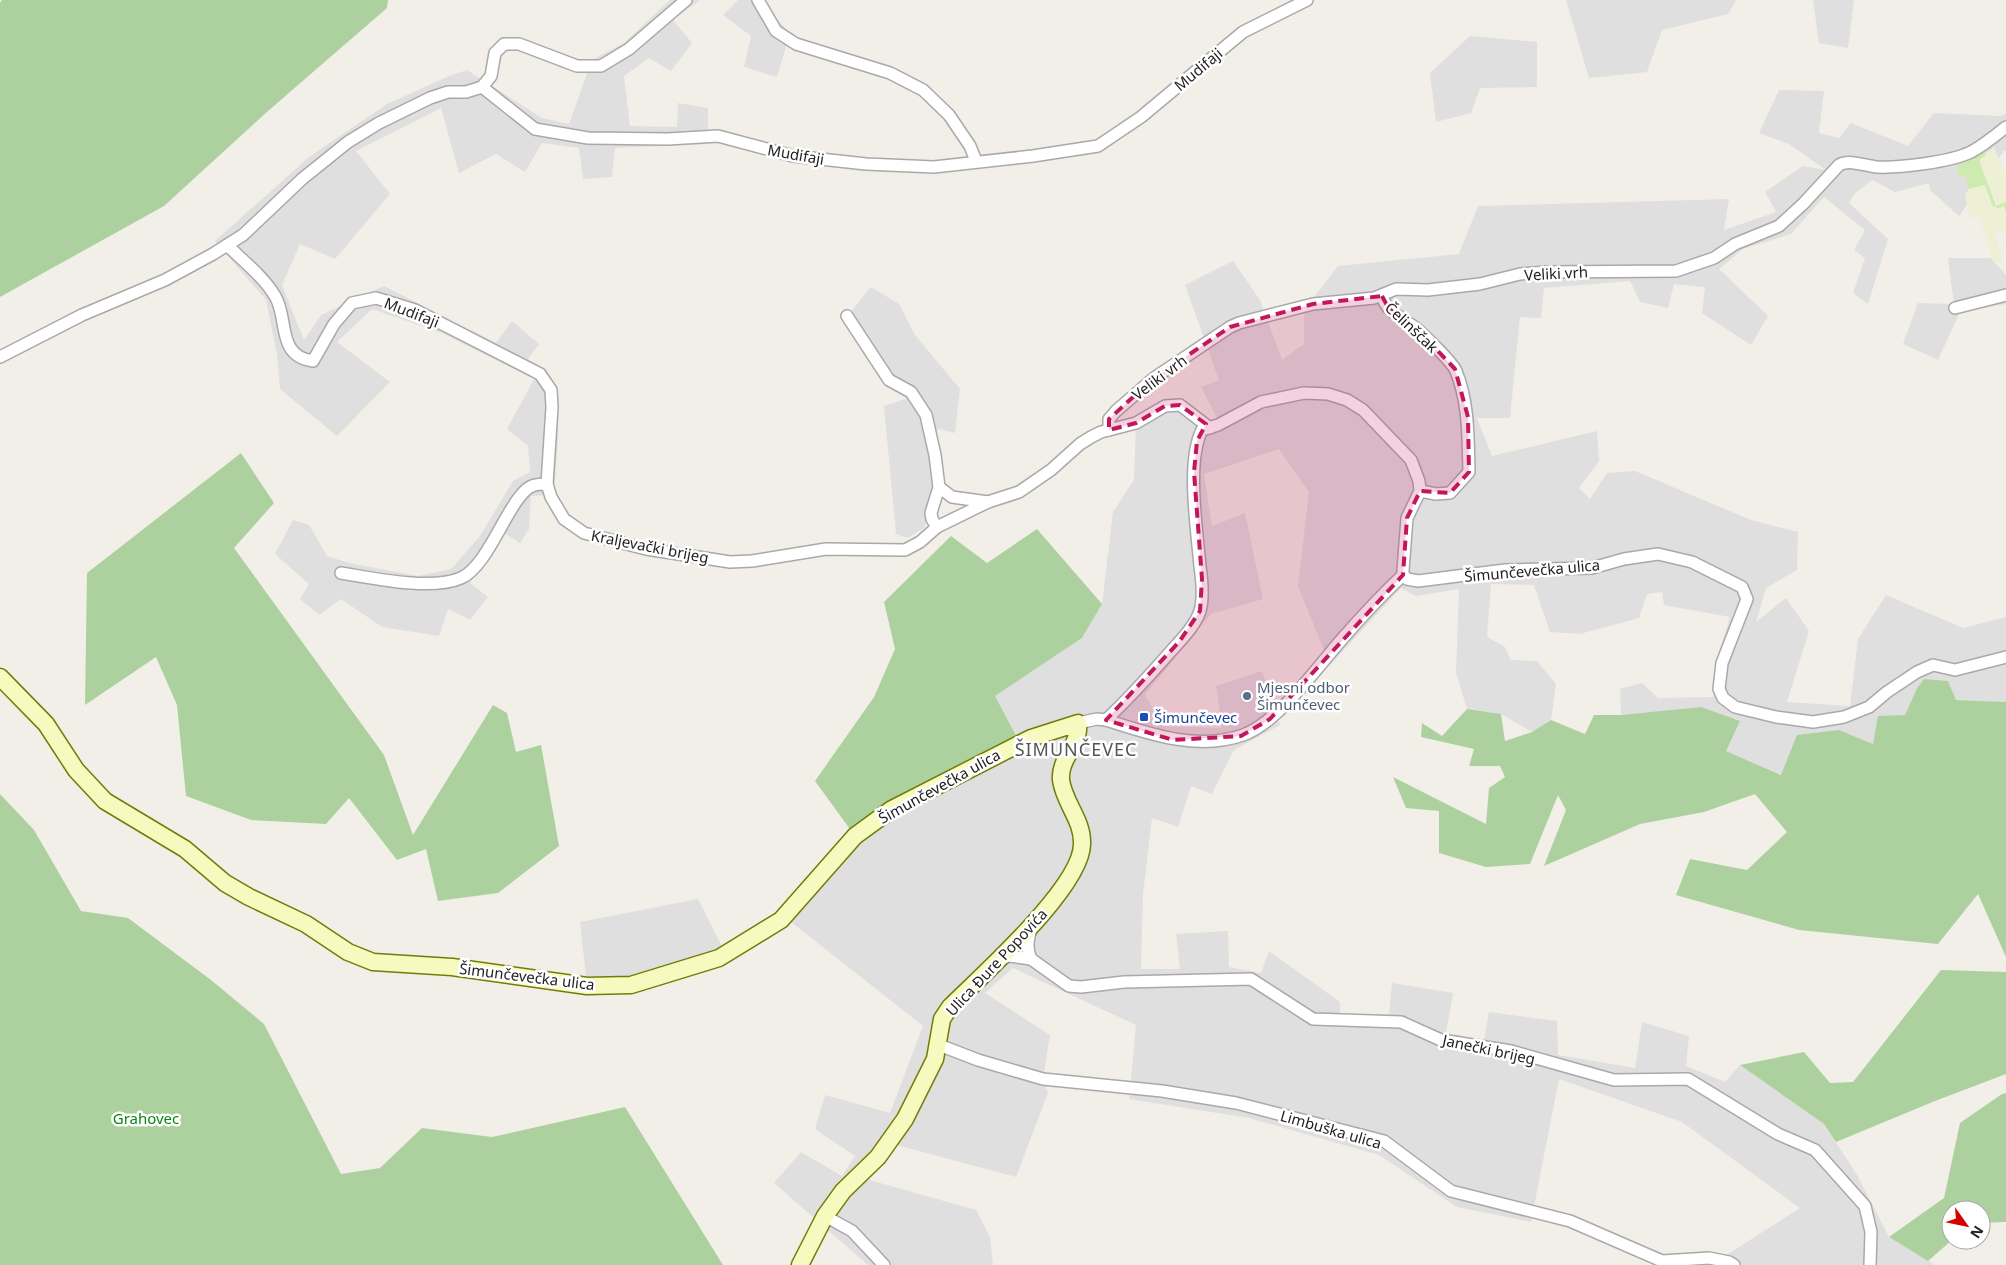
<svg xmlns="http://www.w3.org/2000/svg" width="2006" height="1265" font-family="'Noto Sans',sans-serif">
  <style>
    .residential { fill: #e0dfdf }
    .farmland { fill: #eef0d5 }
    .grass { fill: #cdebb0 }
    .forest { fill: #add19e }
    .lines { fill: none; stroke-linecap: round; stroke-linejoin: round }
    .street-casing { stroke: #a9a9a9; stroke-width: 14 }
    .secondary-casing { stroke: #707d05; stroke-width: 19 }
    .street { stroke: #fff; stroke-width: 11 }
    .secondary { stroke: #f7fabf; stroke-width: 16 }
    .marked { fill: #c2185b; fill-opacity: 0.2; stroke: #c2185b; stroke-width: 4; stroke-dasharray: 10 6; stroke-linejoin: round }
    .service-dot { fill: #5c6f8a; stroke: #fff; stroke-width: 2 }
    .transit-dot { fill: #1a4fb4; stroke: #fff; stroke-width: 2 }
    .labels { text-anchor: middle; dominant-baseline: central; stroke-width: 5; stroke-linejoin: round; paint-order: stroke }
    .street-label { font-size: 15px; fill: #222; stroke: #fff }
    .service-label { font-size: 15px; fill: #4e5e75; stroke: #fff; text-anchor: start }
    .transit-label { font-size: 15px; fill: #164399; stroke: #fff; text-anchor: start }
    .park-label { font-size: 15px; fill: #0c8416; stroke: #fff }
    .quarter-label { font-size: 18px; letter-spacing: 1px; fill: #555; stroke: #fff }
  </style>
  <rect width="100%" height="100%" fill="#f2efe9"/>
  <!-- residential -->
  <g class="residential">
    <polygon points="670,0 700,0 673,20 692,43 671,71 649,58 624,76 630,126 677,127 678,103 708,108 708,144 615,148 612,177 583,179 579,148 542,143 525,172 496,154 459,173 441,108 356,151 390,194 335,259 300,244 282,285 304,340 321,315 384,286 496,343 512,321 539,344 528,359 546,369 558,389 558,438 554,495 531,496 529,529 520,543 501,531 470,583 488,597 470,620 448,609 439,636 382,627 341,599 319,615 300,599 309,584 275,554 293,520 309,525 327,556 349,563 418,576 451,569 480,536 513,481 530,472 528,446 507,429 534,379 442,333 372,309 337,342 390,382 337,436 280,389 277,354 266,300 215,241 309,157 387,104 449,76 467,70 542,118 569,124 592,60 624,43"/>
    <polygon points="738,0 766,0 768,10 790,33 777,77 744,67 751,36 723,15"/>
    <polygon points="1566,0 1736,0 1728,14 1662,30 1647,72 1589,78"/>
    <polygon points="1813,0 1854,0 1848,48 1819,43"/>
    <polygon points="1470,36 1537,42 1537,87 1480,88 1471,113 1436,122 1430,73"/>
    <polygon points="1779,90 1824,91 1819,133 1839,138 1851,123 1908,146 1934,113 2000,116 2006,114 2006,151 2004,151 1959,216 1930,190 1929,183 1895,192 1872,180 1855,193 1849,203 1888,239 1868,304 1853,293 1865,258 1854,250 1865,230 1824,197 1791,234 1743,249 1719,269 1768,316 1751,345 1702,313 1705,287 1674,284 1668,308 1640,302 1630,281 1544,288 1541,318 1520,317 1510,418 1477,418 1492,456 1597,431 1599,461 1579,488 1590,499 1607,473 1635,471 1751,520 1798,532 1797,570 1766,588 1756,622 1786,598 1809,631 1787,702 1850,706 1858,639 1886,595 1963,628 2006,617 2006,702 1955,700 1917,688 1905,715 1873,744 1839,730 1782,775 1726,751 1739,720 1653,712 1621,715 1620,689 1642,683 1658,698 1713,697 1720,649 1730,617 1664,605 1662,592 1647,594 1639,618 1580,634 1550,632 1534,585 1491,584 1487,637 1505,647 1511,660 1537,661 1556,684 1551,720 1532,732 1501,714 1467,709 1456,673 1459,589 1416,596 1401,588 1330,665 1298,586 1309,492 1279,449 1204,474 1212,526 1245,513 1263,599 1211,614 1145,695 1163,726 1222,728 1216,686 1262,671 1280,725 1234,750 1212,794 1191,786 1178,827 1152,818 1143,894 1141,969 1180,969 1176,934 1228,931 1229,967 1261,973 1269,951 1340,1002 1340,1014 1389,1015 1392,983 1453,993 1446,1033 1484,1040 1489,1012 1557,1021 1558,1055 1635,1068 1642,1022 1689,1036 1686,1066 1725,1082 1740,1065 1824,1124 1857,1175 1889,1237 1935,1265 1711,1265 1800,1208 1682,1122 1559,1079 1531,1222 1457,1207 1379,1155 1249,1118 1129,1099 1136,1025 1013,968 985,993 1050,1035 1043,1079 1048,1093 1016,1177 889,1143 859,1177 976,1210 990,1237 993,1265 868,1265 774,1183 801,1152 842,1176 855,1156 815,1129 825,1095 890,1113 923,1026 786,918 719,958 587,986 580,922 698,899 725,953 781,920 855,836 1017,736 995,696 1082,638 1102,604 1113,512 1134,480 1136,423 1180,405 1210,428 1220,424 1201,387 1219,380 1185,285 1233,261 1260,300 1282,360 1304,344 1304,310 1338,266 1459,254 1478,206 1729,199 1724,230 1776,212 1765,192 1803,166 1826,170 1789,144 1759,133"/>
    <polygon points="1948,258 1991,258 2006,275 2006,304 1960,312 1938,360 1903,344 1918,303 1954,304"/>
    <polygon points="871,287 899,304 915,335 960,389 955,433 939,429 926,438 933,481 925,527 908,538 896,534 884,406 905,399 911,386 893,375 850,313"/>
  </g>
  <!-- farmland -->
  <polygon class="farmland" points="1994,147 2006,178 2006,202 1996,206 2004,206 2006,212 2006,237 2004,230 1995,234 2003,260 1994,264 1979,216 1969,219 1965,193 1968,192 1968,189 1985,185 1992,207 1979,159"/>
  <!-- grass -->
  <polygon class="grass" points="1985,152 1986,155 1979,160 1996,206 2006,202 2006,212 2004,206 1997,209 1996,206 1993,207 1985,185 1968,189 1966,176 1958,177 1957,163"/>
  <!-- forest -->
  <g class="forest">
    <polygon points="2,0 388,0 387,8 268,111 164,206 0,297 0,3"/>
    <polygon points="241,453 274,503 234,548 384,755 413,835 493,705 507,713 516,752 541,745 559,846 498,893 438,901 426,849 397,860 349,798 326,824 251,820 186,796 177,705 156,657 85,705 87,573"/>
    <polygon points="1037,529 1102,604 1082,638 995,696 1017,737 855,836 815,781 874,697 895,649 884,602 951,536 987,563"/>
    <polygon points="1924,679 1948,681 1956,700 2006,702 2006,957 1978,894 1938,944 1799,930 1676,895 1690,859 1747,870 1787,832 1755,794 1704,812 1640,824 1544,866 1566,810 1558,795 1530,864 1486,867 1439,853 1439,811 1406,808 1393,777 1486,824 1489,788 1505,777 1500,766 1469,766 1474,749 1421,737 1422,723 1442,736 1467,709 1501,714 1505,741 1532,732 1551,720 1585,734 1594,715 1621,715 1701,707 1740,721 1726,751 1781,775 1797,735 1839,730 1873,744 1878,716 1905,715 1917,688"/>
    <polygon points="0,794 34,830 81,911 128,918 211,980 264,1024 341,1174 380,1168 422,1128 492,1137 625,1107 723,1265 0,1265"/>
    <polygon points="1941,970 2006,972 2006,1074 1935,1101 1836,1142 1824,1124 1740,1065 1804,1052 1830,1083 1853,1082"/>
    <polygon points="2006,1093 2006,1222 1981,1223 1981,1210 1951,1210 1952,1240 1928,1261 1889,1237 1944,1198 1960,1123 2002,1094"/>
  </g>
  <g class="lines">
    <defs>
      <g id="street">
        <polyline points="758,0 776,31 796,44 890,73 923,90 949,115 970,146 976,161"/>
        <polyline points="482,87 535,129 588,138 668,139 718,136 793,156 866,164 934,167 1033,156 1098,146 1141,117 1243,32 1307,0"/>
        <path d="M 227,245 C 243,261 263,276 275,296 C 289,319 276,356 313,361 L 334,324 L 352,303 L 376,298 L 415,310 L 540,374 L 551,390 L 552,407 L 547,484"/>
        <path d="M 1382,296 C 1386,312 1404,319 1417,329 C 1424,335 1453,363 1456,371 C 1469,403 1468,438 1469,472 L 1450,493 L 1436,494 L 1420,491"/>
        <polyline points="1955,308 2006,295"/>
        <polyline points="847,316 889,380 911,392 926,415 935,455 939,487 931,513 932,519 937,527"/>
        <polyline points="0,357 82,315 165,280 213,254 243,235 302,179 348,142 379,123 430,98 448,92 466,92 482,87 491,76 495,53 504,44 519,44 577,66 601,66 629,49 686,0"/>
        <path d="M 1109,430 L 1109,419 L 1116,411 L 1154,378 L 1230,327 L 1239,323 L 1313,304 L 1374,298 L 1396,289 L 1428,290 L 1480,284 L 1520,274 L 1547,272 L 1676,271 L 1714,258 L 1735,244 L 1779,226 L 1803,204 L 1839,165 C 1850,159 1865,166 1877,167 C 1900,168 1950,162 1971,152 C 1984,145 1995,136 2006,127"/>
        <polyline points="939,487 952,497 988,502"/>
        <path d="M 341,573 C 373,578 431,591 461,578 C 484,568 502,520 518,499 C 522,494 526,488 532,486 C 536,484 542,484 547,484 L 551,497 L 564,519 L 584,533 L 646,549 L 730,562 L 752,561 L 826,549 L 905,550 L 920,542 L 937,527 L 988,502 L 1019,492 L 1051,470 L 1080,444 L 1091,437 L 1101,432 L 1136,423 L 1165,406 L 1180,405 L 1210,428"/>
        <path d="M 1106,720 C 1129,698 1150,675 1171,651 C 1181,640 1195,626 1200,611 C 1204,597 1202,580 1200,566 C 1197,530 1186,461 1202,430 L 1218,425 L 1261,402 L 1304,393 L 1328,394 L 1347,400 L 1363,410 L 1411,460 L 1419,481 L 1420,491 L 1407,518 L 1403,570 L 1403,575 L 1407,579 L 1418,581 L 1505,570 L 1592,568 L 1624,559 L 1658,554 L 1692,562 L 1742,587 L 1747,599 L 1722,663 L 1719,689 L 1723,698 L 1735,707 L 1776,717 L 1813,722 L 1844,717 L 1869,707 L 1887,692 L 1917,672 L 1933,665 L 1955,670 L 2006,657"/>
        <path d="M 1078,723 L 1097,719 L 1106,720 C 1149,734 1198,751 1243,735 C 1278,723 1318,666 1343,638 C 1362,616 1382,595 1403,575"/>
        <path d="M 1031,929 C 1028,940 1026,948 1031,959 L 1069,986 L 1081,987 L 1124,982 L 1251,979 L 1313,1019 L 1401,1022 L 1441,1040 L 1511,1051 L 1614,1080 L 1688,1079 L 1778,1134 L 1815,1150 L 1865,1206 L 1871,1232 L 1870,1265"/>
        <polyline points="1000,958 1010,956 1031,959"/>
        <polyline points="939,1045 978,1060 1043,1079 1162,1091 1236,1103 1384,1141 1451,1191 1570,1221 1662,1261 1709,1258 1729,1262 1734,1265"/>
        <polyline points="825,1216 852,1231 884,1265"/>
      </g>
      <path id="secondary" d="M 0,677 L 46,724 L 76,770 L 105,801 L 185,849 L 225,883 L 249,897 L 306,924 L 348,952 L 373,962 L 452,967 L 587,986 L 631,985 L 719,958 L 781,920 L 855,836 L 892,809 L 1031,738 L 1078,723 C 1081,744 1059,758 1061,780 C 1064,803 1083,820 1082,844 C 1082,887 981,976 950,1007 L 942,1019 L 935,1059 L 905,1119 L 878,1157 L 843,1191 L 825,1216 L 800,1265"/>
    </defs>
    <!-- street casing -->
    <use href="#street" class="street-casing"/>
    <!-- secondary casing -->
    <use href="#secondary" class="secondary-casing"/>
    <!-- street -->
    <use href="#street" class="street"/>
    <!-- secondary -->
    <use href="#secondary" class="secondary"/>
  </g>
  <!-- marked area -->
  <path class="marked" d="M 1382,296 L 1389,309 L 1418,330 L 1455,369 L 1468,417 L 1469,472 L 1450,493 L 1420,491 L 1407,518 L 1403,575 L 1270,719 L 1241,736 L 1173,740 L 1106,720 L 1179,642 L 1200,611 L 1202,579 L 1194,472 L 1197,441 L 1206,424 L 1180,405 L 1165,406 L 1136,423 L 1109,430 L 1109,419 L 1154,378 L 1230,327 L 1313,304 Z"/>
  <!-- markers -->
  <circle class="service-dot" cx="1247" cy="696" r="5"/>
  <rect class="transit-dot" x="1139" y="712" width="10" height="10" rx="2.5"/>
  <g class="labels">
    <!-- street labels -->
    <g class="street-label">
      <text transform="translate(1198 69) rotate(-40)">Mudifaji</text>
      <text transform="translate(796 154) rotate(10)">Mudifaji</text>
      <text transform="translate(1556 273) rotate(-3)">Veliki vrh</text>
      <text transform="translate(412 312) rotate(21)">Mudifaji</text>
      <text transform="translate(1412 327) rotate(43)">Čelinščak</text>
      <text transform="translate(1159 377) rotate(-37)">Veliki vrh</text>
      <text transform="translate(650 546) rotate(11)">Kraljevački brijeg</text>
      <text transform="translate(1532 570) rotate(-5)">Šimunčevečka ulica</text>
      <text transform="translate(939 786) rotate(-29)">Šimunčevečka ulica</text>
      <text transform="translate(996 962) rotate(-47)">Ulica Đure Popovića</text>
      <text transform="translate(527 976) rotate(7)">Šimunčevečka ulica</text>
      <text transform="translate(1489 1049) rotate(12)">Janečki brijeg</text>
      <text transform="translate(1331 1129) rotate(16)">Limbuška ulica</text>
    </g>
    <!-- service labels -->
    <g class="service-label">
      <text x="1257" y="687">Mjesni odbor<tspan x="1257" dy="17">Šimunčevec</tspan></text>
    </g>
    <!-- transit labels -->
    <g class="transit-label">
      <text x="1154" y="717">Šimunčevec</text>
    </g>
    <!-- park labels -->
    <g class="park-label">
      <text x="146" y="1118">Grahovec</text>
    </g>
    <!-- quarter labels -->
    <g class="quarter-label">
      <text x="1076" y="749">ŠIMUNČEVEC</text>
    </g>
  </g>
  <!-- north arrow -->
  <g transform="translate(1966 1225) rotate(123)"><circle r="24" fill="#ffffff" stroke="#a7a7a7"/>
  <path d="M0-4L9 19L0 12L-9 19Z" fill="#d40000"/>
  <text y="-8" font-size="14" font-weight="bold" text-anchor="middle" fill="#222222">N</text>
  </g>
</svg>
